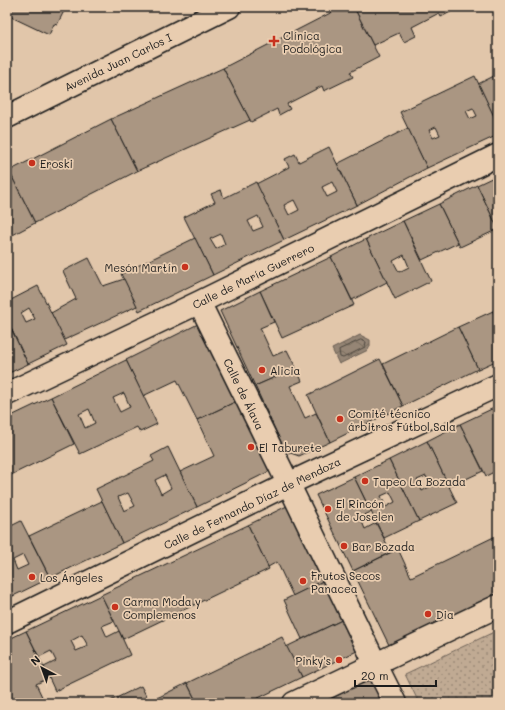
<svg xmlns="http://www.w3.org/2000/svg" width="505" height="710" font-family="Mali,sans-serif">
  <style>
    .park { fill: url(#park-dots); stroke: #6e6358 }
    .water { fill: url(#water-waves); stroke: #655b51 }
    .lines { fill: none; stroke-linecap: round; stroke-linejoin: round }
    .shore { stroke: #4c463f; stroke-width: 1 }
    .building { fill: #aa9682; stroke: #1c1c1c; fill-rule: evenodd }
    .pedestrian-casing { stroke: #1c1c1c; stroke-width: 25 }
    .minor-casing { stroke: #1c1c1c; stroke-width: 25 }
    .tertiary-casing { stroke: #1c1c1c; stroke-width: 25 }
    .pedestrian { stroke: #e9cdb0; stroke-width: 22 }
    .minor { stroke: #e9cdb0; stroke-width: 22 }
    .tertiary { stroke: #e9cdb0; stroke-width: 22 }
    .poi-dot { fill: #c8321e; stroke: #e9cdb0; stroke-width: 1.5 }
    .labels { text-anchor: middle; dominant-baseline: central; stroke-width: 3.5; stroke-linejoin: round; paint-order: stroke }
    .poi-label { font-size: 11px; fill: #1c1c1c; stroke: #e9cdb0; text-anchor: start }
    .street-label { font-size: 11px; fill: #1c1c1c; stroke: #e9cdb0 }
  </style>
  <defs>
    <pattern id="park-dots" width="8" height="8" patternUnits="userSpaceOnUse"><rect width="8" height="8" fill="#c0aa93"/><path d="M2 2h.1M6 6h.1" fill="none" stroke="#9b8a77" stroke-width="1.8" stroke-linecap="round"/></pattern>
    <pattern id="water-waves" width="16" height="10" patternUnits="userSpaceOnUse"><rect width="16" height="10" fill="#958574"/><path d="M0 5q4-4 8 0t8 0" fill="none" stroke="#796c5e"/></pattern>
  </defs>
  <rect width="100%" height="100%" fill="#e1c6aa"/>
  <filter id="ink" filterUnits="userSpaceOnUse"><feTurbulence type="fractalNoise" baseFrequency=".025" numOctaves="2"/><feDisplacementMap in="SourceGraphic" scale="8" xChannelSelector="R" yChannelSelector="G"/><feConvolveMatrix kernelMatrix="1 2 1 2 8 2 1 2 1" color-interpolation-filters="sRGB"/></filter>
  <g filter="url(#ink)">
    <!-- park -->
    <polygon class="park" points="498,630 498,703 419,703 405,674"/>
    <!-- water -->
    <polygon class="water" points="360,335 370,340 370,346 368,350 339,364 332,349"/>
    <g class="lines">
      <!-- shore -->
      <polygon class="shore" points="361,340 366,342 365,347 343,358 340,357 339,350"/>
    </g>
    <!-- building -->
    <g class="building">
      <polygon points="7,7 66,7 57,25 54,24 49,35 7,15"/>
      <polygon points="342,7 354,7 379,57 350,72 353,77 324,91 322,86 287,104 290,109 279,115 277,109 251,122 223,68"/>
      <polygon points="354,7 460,7 441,17 439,13 412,27 416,36 404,42 399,33 373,45"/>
      <polygon points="223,68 250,120 137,171 111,119"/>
      <polygon points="498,74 498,125 478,84"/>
      <path d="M 475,76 L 498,125 L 498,135 L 427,168 L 400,112 ZM 473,108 L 477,116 L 470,119 L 466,111 ZM 436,127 L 440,135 L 433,138 L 429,130 Z"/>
      <polygon points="111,119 137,171 35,223 9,171"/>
      <polygon points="408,128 427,168 357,205 337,164"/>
      <path d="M 329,147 L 357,205 L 284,240 L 256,184 L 289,167 L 285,159 L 295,154 L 299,162 ZM 332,182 L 337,192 L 327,197 L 322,187 ZM 294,200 L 299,210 L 289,215 L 284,205 Z"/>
      <polygon points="9,171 35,223 7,238 7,172"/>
      <polygon points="498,175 498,229 477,185"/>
      <path d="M 256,182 L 284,240 L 213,275 L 184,217 L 215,202 L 211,194 L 221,190 L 224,198 ZM 258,216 L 263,227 L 253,231 L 248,221 ZM 221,234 L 225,244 L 216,249 L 210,239 Z"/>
      <polygon points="477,185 498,229 460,247 439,204"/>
      <polygon points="439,204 458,243 422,260 403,221"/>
      <path d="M 403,221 L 431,281 L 395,299 L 366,239 ZM 404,255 L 409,267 L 399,272 L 393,261 Z"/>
      <polygon points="195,238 213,275 139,311 121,274"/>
      <polygon points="366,239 387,282 352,300 331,257"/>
      <polygon points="331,257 354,305 282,338 260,291"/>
      <polygon points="89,258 103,286 124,279 137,306 64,340 51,313 76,299 63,271"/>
      <path d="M 38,286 L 67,345 L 28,364 L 7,320 L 7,302 ZM 29,308 L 35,319 L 26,323 L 21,313 Z"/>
      <polygon points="260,291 274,322 260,328 273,356 287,350 296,368 255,386 220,311"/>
      <polygon points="498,308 498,322 493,311"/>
      <polygon points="493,311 498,322 498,360 478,369 458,327"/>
      <polygon points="7,320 28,364 7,374"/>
      <polygon points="198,324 237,401 197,420 177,380 143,396 126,360"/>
      <polygon points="458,327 478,369 403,406 383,364"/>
      <polygon points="380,359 403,406 330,442 308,395"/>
      <path d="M 126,360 L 157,424 L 140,432 L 137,427 L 80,454 L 51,397 ZM 124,393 L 130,407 L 120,412 L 113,398 ZM 89,409 L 95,423 L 85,428 L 79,414 Z"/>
      <polygon points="296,368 302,381 290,386 305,418 316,413 330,442 299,456 285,451 255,386"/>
      <polygon points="51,397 74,444 7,477 7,418"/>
      <polygon points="237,401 272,470 197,507 180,472 214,456 197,420"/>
      <polygon points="498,406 498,470 486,476 460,424"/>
      <polygon points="460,424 483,471 449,487 427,441"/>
      <path d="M 427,441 L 457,503 L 419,521 L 389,460 ZM 426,476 L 431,486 L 422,491 L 417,480 Z"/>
      <path d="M 168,447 L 197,507 L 122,543 L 96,489 L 154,461 L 151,456 ZM 165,475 L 171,488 L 161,494 L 155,480 ZM 128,493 L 135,506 L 124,511 L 118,497 Z"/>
      <path d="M 389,460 L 419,521 L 384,538 L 354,477 ZM 390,492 L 395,502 L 386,507 L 381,496 Z"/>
      <polygon points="354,477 371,512 360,517 365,529 376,523 391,552 353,571 316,495"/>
      <polygon points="102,501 122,543 50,578 29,536"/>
      <polygon points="287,506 323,581 293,596 277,562 268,567 248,525"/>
      <path d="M 21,521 L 50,578 L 13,596 L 7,584 L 7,528 ZM 23,555 L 28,565 L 17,570 L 13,560 Z"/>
      <polygon points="248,525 269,569 123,639 101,595"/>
      <polygon points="498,535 498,593 389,645 353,571 398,549 411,577"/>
      <polygon points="323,581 342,620 302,639 284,600"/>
      <polygon points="7,584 13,596 7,599"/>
      <path d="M 101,595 L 114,621 L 102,626 L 107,637 L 119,631 L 130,655 L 55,691 L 44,667 L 56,661 L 51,651 L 39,657 L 26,631 ZM 82,635 L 88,646 L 76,651 L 71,641 Z"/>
      <polygon points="342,620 357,651 302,677 286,647"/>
      <polygon points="26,631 49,678 36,684 45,703 7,703 7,640"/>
      <polygon points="282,637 302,677 248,703 197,703 187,683"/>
      <polygon points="373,677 386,703 323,703"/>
      <polygon points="187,683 197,703 150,703 149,702"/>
      <polygon points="141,686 150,703 106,703"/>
    </g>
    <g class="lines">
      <defs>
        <g id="pedestrian">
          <polyline points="202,308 286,479"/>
          <polyline points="291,489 373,659"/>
          <polyline points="379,671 395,703"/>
        </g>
        <g id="minor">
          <polyline points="7,394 200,302 498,155"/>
          <polyline points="7,622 288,484 498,385"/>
          <polyline points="294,703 498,606"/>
        </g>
        <polyline id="tertiary" points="7,117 229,7"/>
      </defs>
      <!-- pedestrian casing -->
      <use href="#pedestrian" class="pedestrian-casing"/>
      <!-- minor casing -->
      <use href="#minor" class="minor-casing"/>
      <!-- tertiary casing -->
      <use href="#tertiary" class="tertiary-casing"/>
      <!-- pedestrian -->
      <use href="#pedestrian" class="pedestrian"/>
      <!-- minor -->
      <use href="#minor" class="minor"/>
      <!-- tertiary -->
      <use href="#tertiary" class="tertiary"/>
    </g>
  </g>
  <!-- markers -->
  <g class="poi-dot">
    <path d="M272 35h4v4h4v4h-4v4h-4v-4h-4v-4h4z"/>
    <circle cx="32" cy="163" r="4"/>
    <circle cx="185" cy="267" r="4"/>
    <circle cx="262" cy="370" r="4"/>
    <circle cx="340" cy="419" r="4"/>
    <circle cx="251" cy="447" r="4"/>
    <circle cx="365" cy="481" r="4"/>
    <circle cx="328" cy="509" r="4"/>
    <circle cx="344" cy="546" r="4"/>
    <circle cx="32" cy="577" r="4"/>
    <circle cx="303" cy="581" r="4"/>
    <circle cx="115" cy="607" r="4"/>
    <circle cx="428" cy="614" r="4"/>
    <circle cx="339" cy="660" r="4"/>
  </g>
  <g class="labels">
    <!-- poi labels -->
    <g class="poi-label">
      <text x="283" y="35">Clínica<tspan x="283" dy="13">Podológica</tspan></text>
      <text x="40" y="163">Eroski</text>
      <text x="177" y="267" text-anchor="end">Mesón Martín</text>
      <text x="270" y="370">Alicia</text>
      <text x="348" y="413">Comité técnico<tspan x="348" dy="13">árbitros Fútbol Sala</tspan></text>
      <text x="259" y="447">El Taburete</text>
      <text x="373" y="481">Tapeo La Bozada</text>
      <text x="336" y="503">El Rincón<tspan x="336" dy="13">de Joselen</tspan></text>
      <text x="352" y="546">Bar Bozada</text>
      <text x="311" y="575">Frutos Secos<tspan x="311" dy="13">Panacea</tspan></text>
      <text x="40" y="577">Los Ángeles</text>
      <text x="123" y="601">Carma Moda y<tspan x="123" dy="13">Complemenos</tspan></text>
      <text x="436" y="614">Dia</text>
      <text x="331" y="660" text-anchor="end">Pinky's</text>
    </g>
    <!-- street labels -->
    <g class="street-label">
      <text transform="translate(118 62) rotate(-26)">Avenida Juan Carlos I</text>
      <text transform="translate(253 276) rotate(-26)">Calle de María Guerrero</text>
      <text transform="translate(244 394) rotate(64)">Calle de Álava</text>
      <text transform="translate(252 503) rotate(-26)">Calle de Fernando Díaz de Mendoza</text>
    </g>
  </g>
  <!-- margin -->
  <rect width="505" height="710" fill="none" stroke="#e9cdb0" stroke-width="24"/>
  <rect x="12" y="12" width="481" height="686" fill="none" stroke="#1c1c1c" stroke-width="1.5" filter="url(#ink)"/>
  <!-- north arrow -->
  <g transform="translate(42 668) rotate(319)" stroke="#e9cdb0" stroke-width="3" paint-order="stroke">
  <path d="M0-3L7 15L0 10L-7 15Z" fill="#1c1c1c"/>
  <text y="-6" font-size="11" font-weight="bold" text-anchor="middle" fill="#1c1c1c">N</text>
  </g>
  <!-- scale -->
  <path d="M355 680v6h81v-6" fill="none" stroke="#1c1c1c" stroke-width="2"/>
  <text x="361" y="680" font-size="12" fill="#1c1c1c" stroke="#e9cdb0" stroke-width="3" paint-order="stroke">20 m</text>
</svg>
